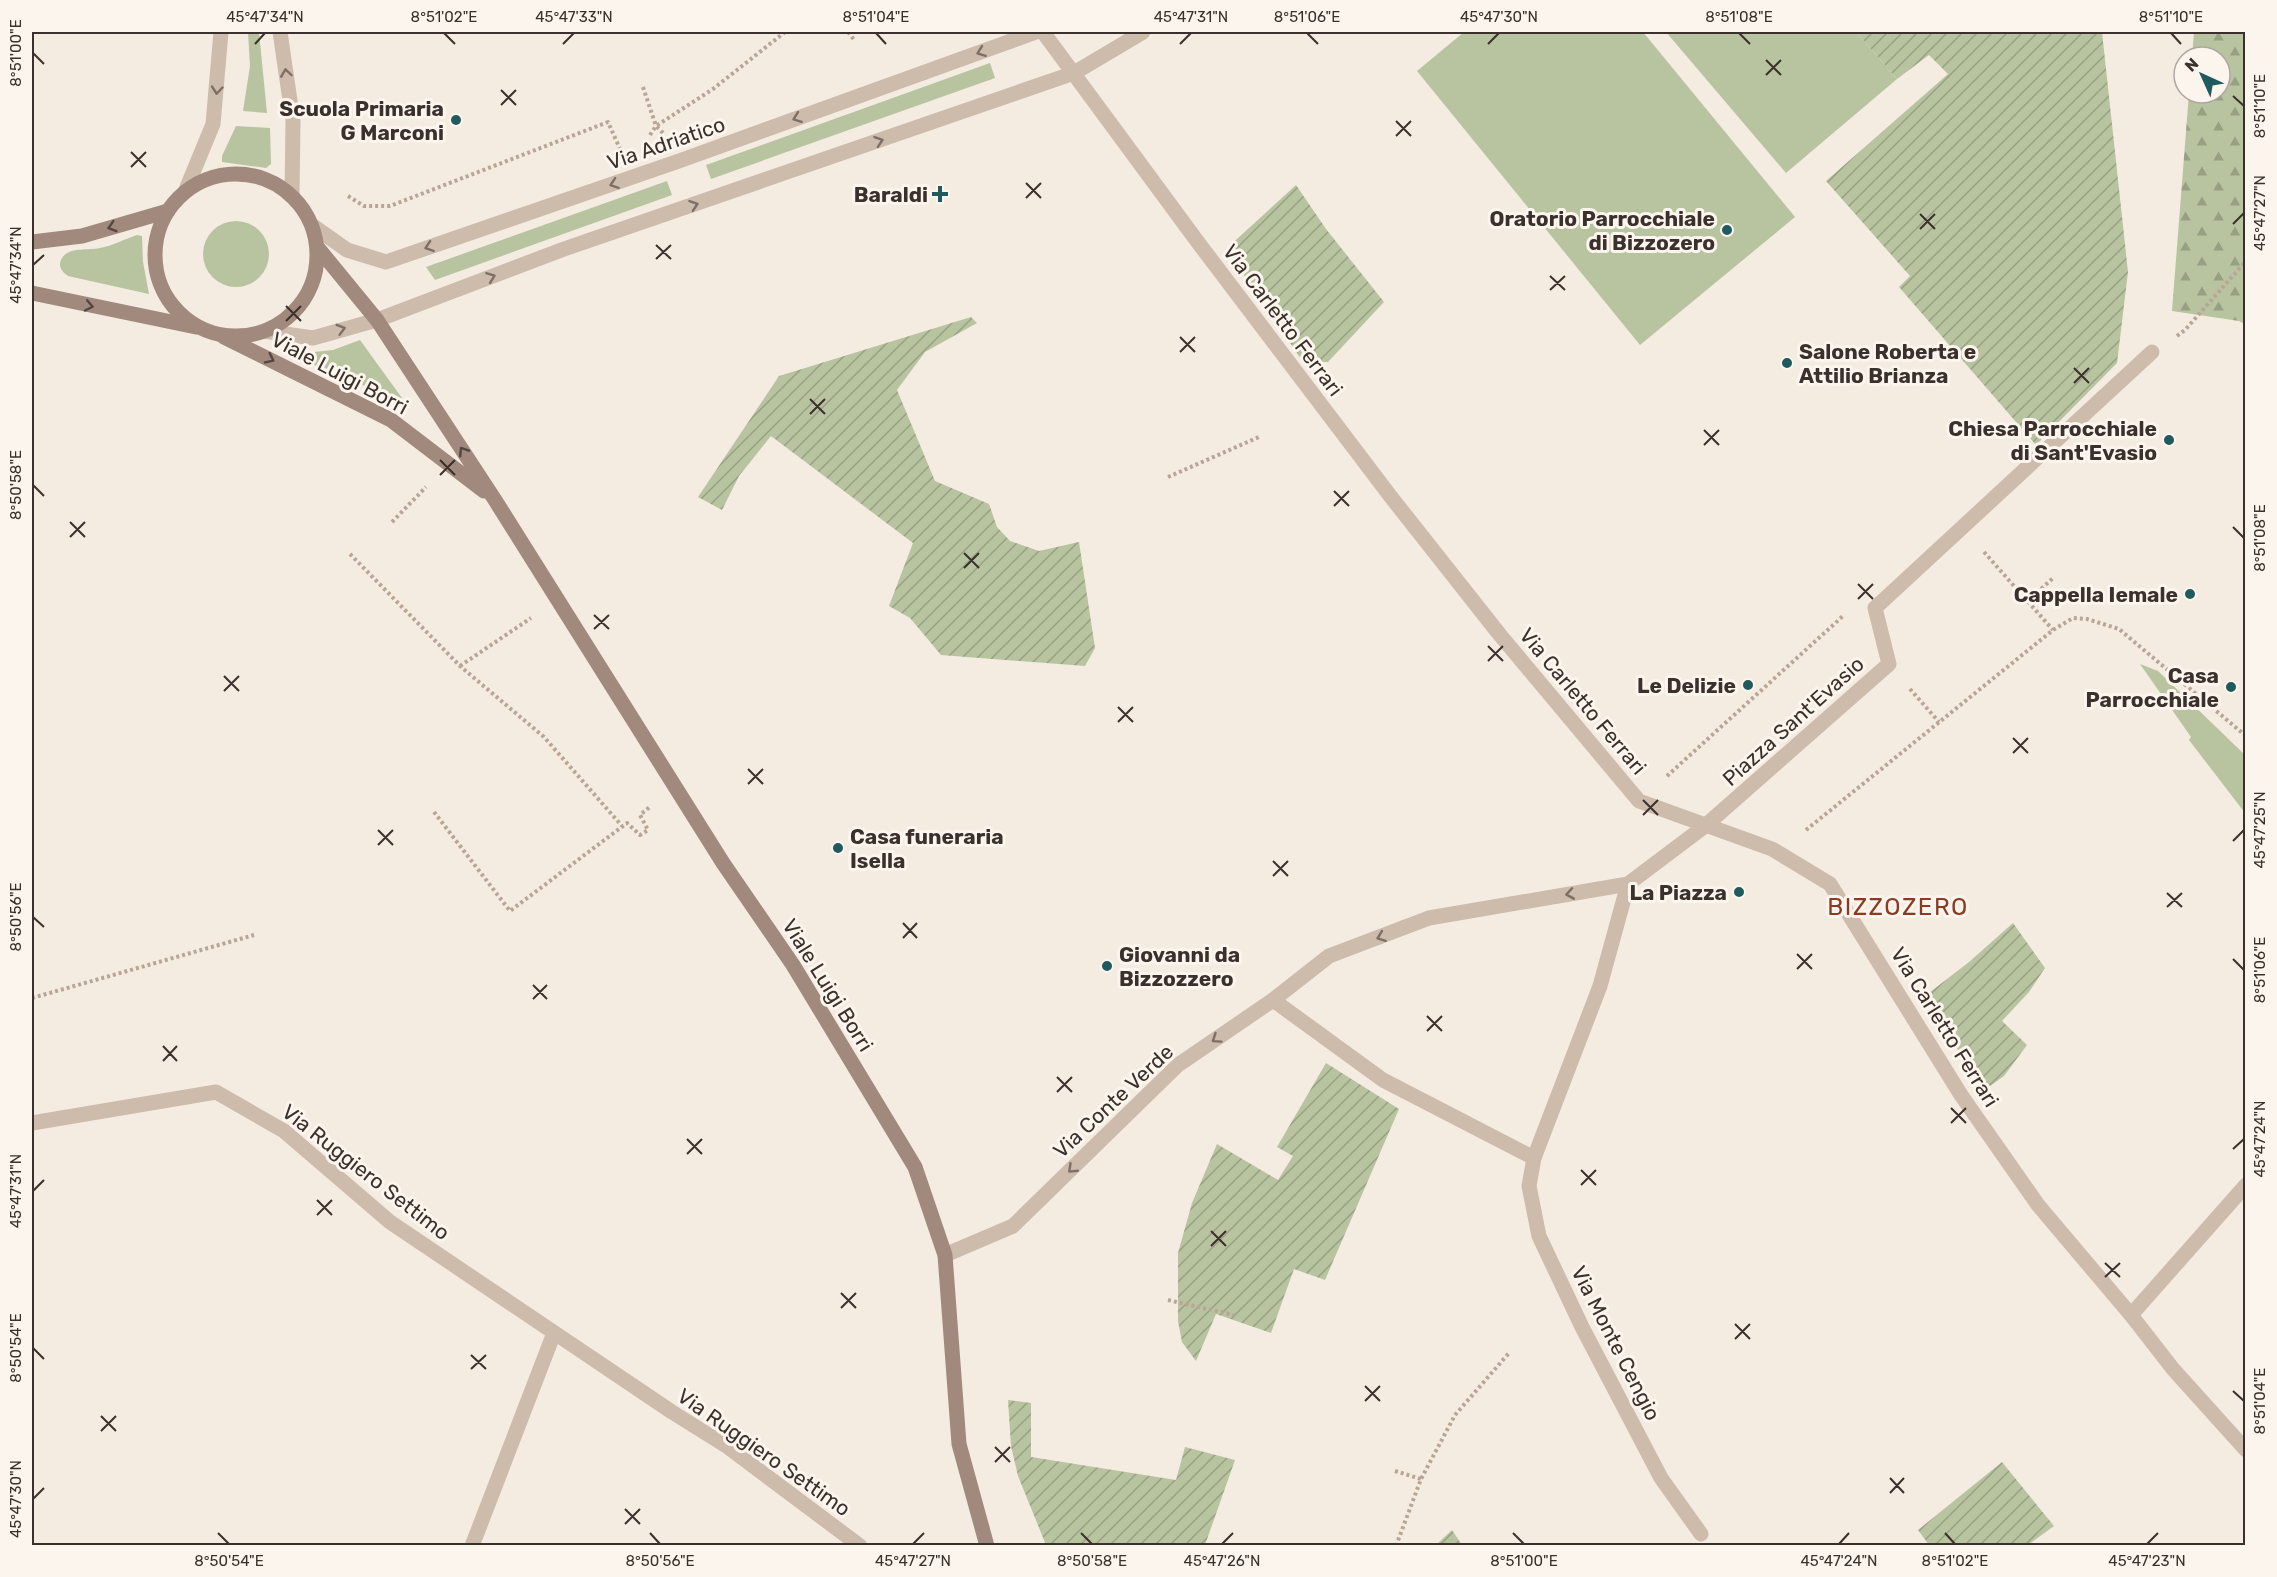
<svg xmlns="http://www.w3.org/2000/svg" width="2277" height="1577" font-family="Rubik,sans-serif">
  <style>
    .grass { fill: #b8c4a0 }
    .forest { fill: url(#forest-firs) }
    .garden { fill: url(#garden-furrows) }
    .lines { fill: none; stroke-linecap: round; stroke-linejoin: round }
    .path { stroke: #b9a596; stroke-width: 4; stroke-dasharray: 3 3; stroke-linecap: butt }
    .street { stroke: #cdbbac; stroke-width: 15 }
    .secondary { stroke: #a18a7d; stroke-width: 15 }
    .oneway { stroke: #7d6f65 }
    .oneway2 { stroke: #544640 }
    .ticks { fill: none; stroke: #3b302b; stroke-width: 2 }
    .poi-dot { fill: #1f5a5e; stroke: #fbf5ee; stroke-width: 2 }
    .labels { text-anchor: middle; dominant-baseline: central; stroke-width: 6; stroke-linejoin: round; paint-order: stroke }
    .poi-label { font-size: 21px; font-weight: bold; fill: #3b302b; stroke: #fbf5ee; text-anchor: end }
    .street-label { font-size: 21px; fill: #3b302b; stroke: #fbf5ee }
    .quarter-label { font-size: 24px; letter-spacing: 1.5px; fill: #8c3b22; stroke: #fbf5ee }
    .neatline { fill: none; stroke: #3b302b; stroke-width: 2 }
    .ticks-label { font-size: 15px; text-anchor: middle; fill: #3b302b }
  </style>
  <defs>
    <pattern id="forest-firs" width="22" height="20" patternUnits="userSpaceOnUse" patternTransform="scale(1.5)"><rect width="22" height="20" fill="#b8c4a0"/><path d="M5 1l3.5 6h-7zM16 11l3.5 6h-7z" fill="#97a083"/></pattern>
    <pattern id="garden-furrows" width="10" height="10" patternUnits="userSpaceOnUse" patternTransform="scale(1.5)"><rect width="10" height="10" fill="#b8c4a0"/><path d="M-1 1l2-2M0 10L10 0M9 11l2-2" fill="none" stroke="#97a083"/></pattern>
  </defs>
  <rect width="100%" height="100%" fill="#f4ebe1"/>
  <!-- grass -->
  <g class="grass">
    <polygon points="248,32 259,32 267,113 243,111 250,66"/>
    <polygon points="1464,32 1643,32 1795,217 1640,345 1417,71"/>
    <polygon points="1666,32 1856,32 1897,79 1786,173"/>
    <polygon points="990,63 995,78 711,179 706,165"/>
    <polygon points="236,126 270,128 271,164 266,168 222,162 222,156"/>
    <polygon points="667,181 672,195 435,280 426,267"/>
    <circle cx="236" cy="254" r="33"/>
    <path d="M 137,235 L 142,236 L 143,262 L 149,294 L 68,276 C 62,272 58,267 61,260 C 67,246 87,251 100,248 C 112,246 125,239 137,235 Z"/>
    <polygon points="360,340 402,398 400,402 395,403 352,379 306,362 302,356 305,353 333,350"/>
    <polygon points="2140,664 2158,671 2245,755 2245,813 2189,740 2191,737"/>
  </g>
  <!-- forest -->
  <polygon class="forest" points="2194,32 2245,32 2245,324 2239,321 2172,311 2189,93 2220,93 2220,57 2192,57"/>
  <!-- garden -->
  <g class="garden">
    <polygon points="1856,32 2102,32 2128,272 2117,363 2036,445 1899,287 1910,276 1826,181 1948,74 1929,55 1897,79"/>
    <polygon points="1296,185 1326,229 1384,302 1328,362 1303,362 1226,249"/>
    <polygon points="971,317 977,323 925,352 897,390 935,481 989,504 997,527 1010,541 1039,551 1079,542 1095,648 1085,666 941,655 910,618 889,606 913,543 771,436 739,476 722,510 698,497 779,376"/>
    <polygon points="2013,923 2045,968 2029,992 2002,1021 2027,1045 2004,1076 1983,1091 1925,996 1969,962"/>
    <polygon points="1326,1063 1399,1109 1325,1280 1294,1269 1271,1333 1216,1314 1196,1361 1182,1342 1178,1321 1178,1253 1192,1203 1217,1144 1278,1180 1293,1156 1277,1147"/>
    <polygon points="1008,1400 1031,1403 1031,1457 1176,1480 1185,1447 1235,1460 1205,1545 1046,1545 1018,1476 1011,1446"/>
    <polygon points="2002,1462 2054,1526 2028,1545 1929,1545 1918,1530"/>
    <polygon points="1452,1530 1462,1545 1436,1545"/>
  </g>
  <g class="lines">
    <!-- path -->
    <g class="path">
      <polyline points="848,32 855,41"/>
      <polyline points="643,87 656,126 663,133"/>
      <polyline points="650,135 656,126 713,89 785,32"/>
      <polyline points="348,196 364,206 390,206 608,122 620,149"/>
      <polyline points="2177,336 2185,330 2246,261"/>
      <polyline points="1168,477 1259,437"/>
      <polyline points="392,522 426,487"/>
      <polyline points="1984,552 2053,630"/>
      <polyline points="350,554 460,666 544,737 622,826"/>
      <polyline points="2028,601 2053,578"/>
      <polyline points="460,666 531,618"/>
      <polyline points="1910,689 1939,722"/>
      <polyline points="1667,776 1843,616"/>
      <polyline points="434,812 510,911 627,823 640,835 648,830 640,815 651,806"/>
      <polyline points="1806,830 2053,630 2073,618 2087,619 2119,629 2246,736"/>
      <polyline points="32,998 254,935"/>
      <polyline points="1168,1300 1234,1315"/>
      <polyline points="1395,1471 1421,1479"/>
      <polyline points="1396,1546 1421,1479 1455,1415 1509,1353"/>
    </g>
    <!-- street -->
    <g class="street">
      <polyline points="280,32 293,121 292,194"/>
      <polyline points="1043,32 1197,241 1391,497 1500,635 1639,801 1772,849 1830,884 1961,1095 2038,1205 2131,1315 2173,1369 2246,1450"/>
      <polyline points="185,192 213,124 221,32"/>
      <polyline points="313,226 347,250 386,262 679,161 1036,32"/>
      <polyline points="264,331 313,338 377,320 564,249 1074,73 1143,32"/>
      <polyline points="1628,884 1600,986 1534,1158 1529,1186 1539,1236 1582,1327 1661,1478 1701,1534"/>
      <polyline points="1273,1000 1383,1080 1534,1158"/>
      <polyline points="32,1123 216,1092 284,1131 390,1222 672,1412 728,1447 860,1546"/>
      <polyline points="945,1255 1013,1226 1178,1065 1273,1000 1329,956 1429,918 1628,884 1705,826 1889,664 1875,608 2152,352"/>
      <polyline points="2131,1315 2246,1185"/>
      <polyline points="472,1546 554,1333"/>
    </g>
    <!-- secondary -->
    <g class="secondary">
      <circle cx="236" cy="255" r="81"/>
      <polyline points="32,242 82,236 168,211"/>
      <polyline points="318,248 377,320 495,500 723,863 793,965 915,1167 945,1255 959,1444 987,1546"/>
      <polyline points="32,293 196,327"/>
      <polyline points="224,337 391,420 484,491"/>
    </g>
  </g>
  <!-- one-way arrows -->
  <defs><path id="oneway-chevron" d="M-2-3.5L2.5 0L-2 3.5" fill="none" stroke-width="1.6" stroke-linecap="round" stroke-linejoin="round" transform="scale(1.5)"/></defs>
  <g class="oneway">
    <use href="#oneway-chevron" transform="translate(981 52) rotate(160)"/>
    <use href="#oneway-chevron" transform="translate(286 73) rotate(-98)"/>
    <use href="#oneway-chevron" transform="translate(217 90) rotate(95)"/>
    <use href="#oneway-chevron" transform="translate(797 118) rotate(160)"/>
    <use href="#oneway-chevron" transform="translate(879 141) rotate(-19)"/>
    <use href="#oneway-chevron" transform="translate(614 184) rotate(161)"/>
    <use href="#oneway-chevron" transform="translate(694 205) rotate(-19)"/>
    <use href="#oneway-chevron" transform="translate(429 247) rotate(161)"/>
    <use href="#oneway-chevron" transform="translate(491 277) rotate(-21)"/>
    <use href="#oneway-chevron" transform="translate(341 329) rotate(-16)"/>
    <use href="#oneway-chevron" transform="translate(1570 894) rotate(170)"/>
    <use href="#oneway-chevron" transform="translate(1381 937) rotate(159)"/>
    <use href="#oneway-chevron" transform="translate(1216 1039) rotate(146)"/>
    <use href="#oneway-chevron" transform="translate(1072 1169) rotate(136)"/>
  </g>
  <g class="oneway2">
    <use href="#oneway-chevron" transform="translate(112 227) rotate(163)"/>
    <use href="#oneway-chevron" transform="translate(89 306) rotate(12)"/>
    <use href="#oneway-chevron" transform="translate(270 359) rotate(26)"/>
    <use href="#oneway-chevron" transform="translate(463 451) rotate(-123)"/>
  </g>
  <!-- ticks -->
  <path class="ticks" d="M 444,33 L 455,44M 876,33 L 886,44M 1307,33 L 1318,44M 1739,33 L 1750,44M 2171,33 L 2181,44M 255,44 L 265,33M 563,44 L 574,33M 1180,44 L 1191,33M 1488,44 L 1499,33M 33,53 L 44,64M 1766,60 L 1781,75M 1766,75 L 1781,60M 501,90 L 516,105M 2233,96 L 2244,106M 501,105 L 516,90M 1396,121 L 1411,136M 1396,136 L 1411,121M 131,152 L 146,167M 131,167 L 146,152M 1026,183 L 1041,198M 1026,198 L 1041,183M 1920,214 L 1935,229M 2233,224 L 2244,213M 1920,229 L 1935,214M 656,245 L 671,259M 656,259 L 671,245M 33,265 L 44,255M 1550,276 L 1565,290M 1550,290 L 1565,276M 286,306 L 301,321M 286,321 L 301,306M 1180,337 L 1195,352M 1180,352 L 1195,337M 2074,368 L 2089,383M 2074,383 L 2089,368M 810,399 L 825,414M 810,414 L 825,399M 1704,430 L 1719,445M 1704,445 L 1719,430M 440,460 L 455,475M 440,475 L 455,460M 33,485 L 44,496M 1334,491 L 1349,506M 1334,506 L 1349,491M 70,522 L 85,537M 2233,527 L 2244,538M 70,537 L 85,522M 964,553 L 979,568M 964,568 L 979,553M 1858,584 L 1873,599M 1858,599 L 1873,584M 594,615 L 609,629M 594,629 L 609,615M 1488,646 L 1503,661M 1488,661 L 1503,646M 224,676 L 239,691M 224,691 L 239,676M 1118,707 L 1133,722M 1118,722 L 1133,707M 2013,738 L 2028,753M 2013,753 L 2028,738M 748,769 L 763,784M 748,784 L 763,769M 1643,800 L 1658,815M 1643,815 L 1658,800M 378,830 L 393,845M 2233,841 L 2244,830M 378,845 L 393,830M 1273,861 L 1288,876M 1273,876 L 1288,861M 2167,893 L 2182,907M 2167,907 L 2182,893M 33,917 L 44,927M 903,923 L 917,938M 903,938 L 917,923M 1797,954 L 1812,969M 2233,959 L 2244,970M 1797,969 L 1812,954M 533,985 L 547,999M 533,999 L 547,985M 1427,1016 L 1442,1031M 1427,1031 L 1442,1016M 163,1046 L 177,1061M 163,1061 L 177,1046M 1057,1077 L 1072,1092M 1057,1092 L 1072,1077M 1951,1108 L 1966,1123M 1951,1123 L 1966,1108M 687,1139 L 702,1154M 2233,1149 L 2244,1139M 687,1154 L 702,1139M 1581,1170 L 1596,1185M 1581,1185 L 1596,1170M 33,1191 L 44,1180M 317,1200 L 332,1215M 317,1215 L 332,1200M 1211,1231 L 1226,1246M 1211,1246 L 1226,1231M 2105,1263 L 2120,1277M 2105,1277 L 2120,1263M 841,1293 L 856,1308M 841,1308 L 856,1293M 1735,1324 L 1750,1339M 1735,1339 L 1750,1324M 33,1348 L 44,1359M 471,1355 L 486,1369M 471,1369 L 486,1355M 1365,1386 L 1380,1401M 2233,1391 L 2244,1401M 1365,1401 L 1380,1386M 101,1416 L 116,1431M 101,1431 L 116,1416M 995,1447 L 1010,1462M 995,1462 L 1010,1447M 1890,1478 L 1904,1493M 1890,1493 L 1904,1478M 33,1499 L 44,1488M 625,1509 L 640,1524M 625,1524 L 640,1509M 218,1533 L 229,1544M 650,1533 L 660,1544M 1081,1533 L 1092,1544M 1513,1533 L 1524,1544M 1945,1533 L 1955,1544M 913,1544 L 924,1533M 1222,1544 L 1233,1533M 1839,1544 L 1849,1533M 2147,1544 L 2158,1533"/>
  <!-- markers -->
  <g class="poi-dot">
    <circle cx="456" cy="120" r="6"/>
    <path d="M937 185h6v6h6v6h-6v6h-6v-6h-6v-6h6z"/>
    <circle cx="1727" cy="230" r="6"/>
    <circle cx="1787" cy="363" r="6"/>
    <circle cx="2169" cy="440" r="6"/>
    <circle cx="2190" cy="594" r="6"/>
    <circle cx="1748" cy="685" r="6"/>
    <circle cx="2231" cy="687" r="6"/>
    <circle cx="838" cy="848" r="6"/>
    <circle cx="1739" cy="892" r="6"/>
    <circle cx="1107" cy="966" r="6"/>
  </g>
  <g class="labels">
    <!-- poi labels -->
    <g class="poi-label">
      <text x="444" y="108">Scuola Primaria<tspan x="444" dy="24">G Marconi</tspan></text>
      <text x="928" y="194">Baraldi</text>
      <text x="1715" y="218">Oratorio Parrocchiale<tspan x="1715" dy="24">di Bizzozero</tspan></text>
      <text x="1799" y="351" text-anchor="start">Salone Roberta e<tspan x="1799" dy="24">Attilio Brianza</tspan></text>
      <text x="2157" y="428">Chiesa Parrocchiale<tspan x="2157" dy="24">di Sant'Evasio</tspan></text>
      <text x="2178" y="594">Cappella Iemale</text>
      <text x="2219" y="675">Casa<tspan x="2219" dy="24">Parrocchiale</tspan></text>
      <text x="1736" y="685">Le Delizie</text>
      <text x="850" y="836" text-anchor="start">Casa funeraria<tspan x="850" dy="24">Isella</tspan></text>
      <text x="1727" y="892">La Piazza</text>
      <text x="1119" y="954" text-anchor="start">Giovanni da<tspan x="1119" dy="24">Bizzozzero</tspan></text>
    </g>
    <!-- street labels -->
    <g class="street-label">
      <text transform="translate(666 143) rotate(-19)">Via Adriatico</text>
      <text transform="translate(1283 320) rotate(53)">Via Carletto Ferrari</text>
      <text transform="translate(340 373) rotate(28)">Viale Luigi Borri</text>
      <text transform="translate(1583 701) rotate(50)">Via Carletto Ferrari</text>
      <text transform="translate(1793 721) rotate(-42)">Piazza Sant'Evasio</text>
      <text transform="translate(828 985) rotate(58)">Viale Luigi Borri</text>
      <text transform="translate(1945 1027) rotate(58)">Via Carletto Ferrari</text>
      <text transform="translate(1113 1101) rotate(-43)">Via Conte Verde</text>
      <text transform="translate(366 1172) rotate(38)">Via Ruggiero Settimo</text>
      <text transform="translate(1616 1343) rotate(63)">Via Monte Cengio</text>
      <text transform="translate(764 1452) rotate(35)">Via Ruggiero Settimo</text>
    </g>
    <!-- quarter labels -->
    <g class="quarter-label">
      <text x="1898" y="907">BIZZOZERO</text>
    </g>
  </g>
  <!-- border -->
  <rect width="2277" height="1577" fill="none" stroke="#fbf5ee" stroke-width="66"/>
  <!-- north arrow -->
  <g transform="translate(2202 75) rotate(315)"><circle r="28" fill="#fbf5ee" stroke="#aea6a0" stroke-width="1.5"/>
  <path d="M0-4.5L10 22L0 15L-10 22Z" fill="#1f5a5e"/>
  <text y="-9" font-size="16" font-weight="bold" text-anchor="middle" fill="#3b302b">N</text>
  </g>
  <rect x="33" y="33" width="2211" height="1511" class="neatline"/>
  <g class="ticks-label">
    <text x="265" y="22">45°47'34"N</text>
    <text x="444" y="22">8°51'02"E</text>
    <text x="574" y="22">45°47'33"N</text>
    <text x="876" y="22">8°51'04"E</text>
    <text x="1191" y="22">45°47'31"N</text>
    <text x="1307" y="22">8°51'06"E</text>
    <text x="1499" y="22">45°47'30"N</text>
    <text x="1739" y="22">8°51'08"E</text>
    <text x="2171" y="22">8°51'10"E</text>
    <text transform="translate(16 53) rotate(-90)" y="5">8°51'00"E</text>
    <text transform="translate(2260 106) rotate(-90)" y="5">8°51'10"E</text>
    <text transform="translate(2260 213) rotate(-90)" y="5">45°47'27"N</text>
    <text transform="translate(16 265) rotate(-90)" y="5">45°47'34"N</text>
    <text transform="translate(16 485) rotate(-90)" y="5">8°50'58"E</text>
    <text transform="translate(2260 538) rotate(-90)" y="5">8°51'08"E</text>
    <text transform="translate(2260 830) rotate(-90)" y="5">45°47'25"N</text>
    <text transform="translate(16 917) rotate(-90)" y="5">8°50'56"E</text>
    <text transform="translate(2260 970) rotate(-90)" y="5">8°51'06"E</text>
    <text transform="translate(2260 1139) rotate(-90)" y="5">45°47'24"N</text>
    <text transform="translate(16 1191) rotate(-90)" y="5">45°47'31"N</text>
    <text transform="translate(16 1348) rotate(-90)" y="5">8°50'54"E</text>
    <text transform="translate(2260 1401) rotate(-90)" y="5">8°51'04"E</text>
    <text transform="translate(16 1499) rotate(-90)" y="5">45°47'30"N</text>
    <text x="229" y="1566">8°50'54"E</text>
    <text x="660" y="1566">8°50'56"E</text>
    <text x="913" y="1566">45°47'27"N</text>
    <text x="1092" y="1566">8°50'58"E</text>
    <text x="1222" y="1566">45°47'26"N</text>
    <text x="1524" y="1566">8°51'00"E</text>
    <text x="1839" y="1566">45°47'24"N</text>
    <text x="1955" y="1566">8°51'02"E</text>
    <text x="2147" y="1566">45°47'23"N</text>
  </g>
</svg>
